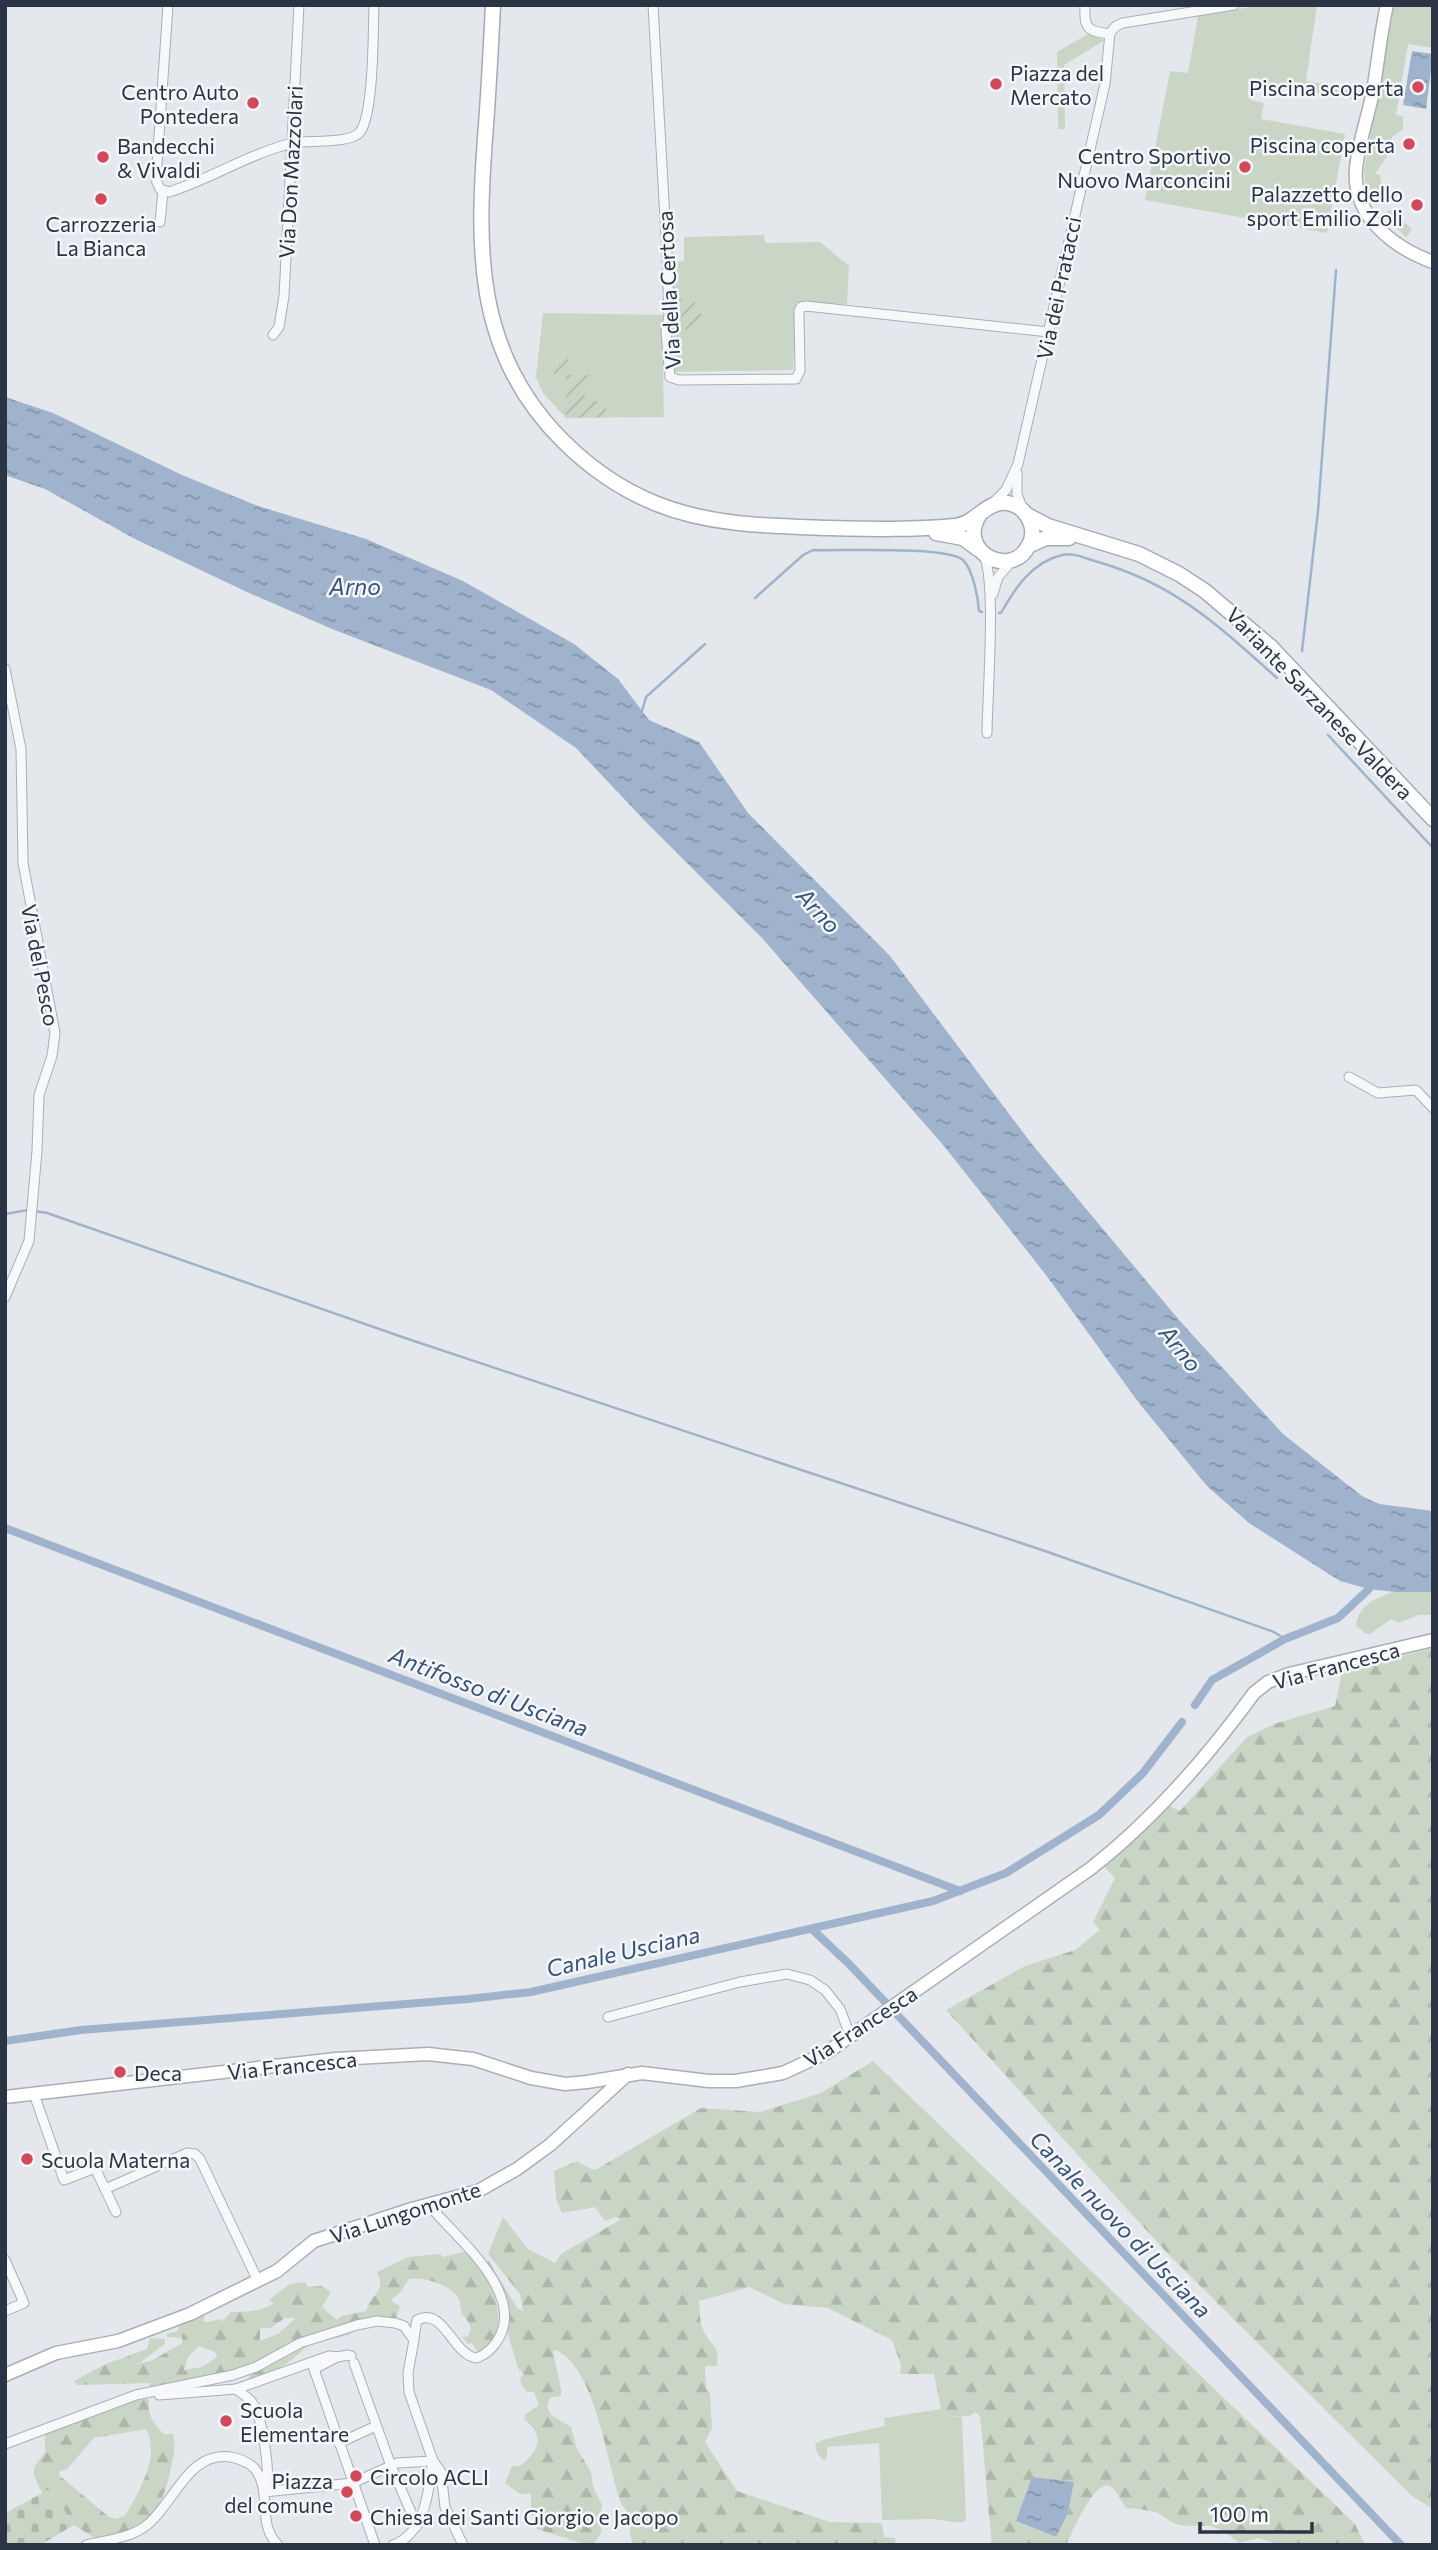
<svg xmlns="http://www.w3.org/2000/svg" width="1438" height="2550" font-family="Commissioner,sans-serif">
  <style>
    .green { fill: #c9d6c5 }
    .forest { fill: url(#forest-firs); fill-rule: evenodd }
    .cemetery { fill: url(#cemetery-stones) }
    .garden { fill: url(#garden-furrows) }
    .water { fill: url(#water-ripples) }
    .lines { fill: none; stroke-linecap: round; stroke-linejoin: round }
    .stream { stroke: #9fb4cc; stroke-width: 2.5 }
    .canal { stroke: #9fb4cc; stroke-width: 8 }
    .street-casing { stroke: #a9aeb7; stroke-width: 11 }
    .secondary-casing { stroke: #a9aeb7; stroke-width: 15 }
    .primary-casing { stroke: #a3abb8; stroke-width: 17 }
    .street { stroke: #f7f8fa; stroke-width: 9 }
    .secondary { stroke: #fff; stroke-width: 12 }
    .primary { stroke: #fff; stroke-width: 14 }
    .poi-dot { fill: #d1495b; stroke: #f4f6f9; stroke-width: 2.5 }
    .labels { text-anchor: middle; dominant-baseline: central; stroke-width: 5; stroke-linejoin: round; paint-order: stroke }
    .poi-label { font-size: 21px; fill: #2b3445; stroke: #f4f6f9; text-anchor: start }
    .street-label { font-size: 21px; fill: #2b3445; stroke: #f4f6f9 }
    .water-label { font-size: 23px; font-style: italic; fill: #34527a; stroke: #f4f6f9 }
  </style>
  <defs>
    <pattern id="forest-firs" width="22" height="20" patternUnits="userSpaceOnUse" patternTransform="scale(1.75)"><rect width="22" height="20" fill="#c9d6c5"/><path d="M5 1l3.5 6h-7zM16 11l3.5 6h-7z" fill="#adb8ab"/></pattern>
    <pattern id="cemetery-stones" width="16" height="16" patternUnits="userSpaceOnUse" patternTransform="scale(1.75)"><rect width="16" height="16" fill="#c9d6c5"/><path d="M2 7V4a2 2 0 0 1 4 0v3zM10 15v-3a2 2 0 0 1 4 0v3z" fill="#adb8ab"/></pattern>
    <pattern id="garden-furrows" width="10" height="10" patternUnits="userSpaceOnUse" patternTransform="scale(1.75)"><rect width="10" height="10" fill="#c9d6c5"/><path d="M-1 1l2-2M0 10L10 0M9 11l2-2" fill="none" stroke="#adb8ab"/></pattern>
    <pattern id="water-ripples" width="26" height="14" patternUnits="userSpaceOnUse" patternTransform="scale(1.75)"><rect width="26" height="14" fill="#9fb4cc"/><path d="M2 4q2-2 4 0t4 0M15 11q2-2 4 0t4 0" fill="none" stroke="#8293a7"/></pattern>
  </defs>
  <rect width="100%" height="100%" fill="#e4e7ec"/>
  <!-- green -->
  <g class="green">
    <polygon points="1263,5 1317,5 1306,81 1367,90 1364,98 1353,99 1253,84 1250,100 1264,103 1261,119 1345,134 1327,233 1145,200 1170,71 1188,73 1198,16"/>
    <polygon points="1394,5 1433,5 1433,48 1408,44 1396,115 1403,116 1403,129 1392,137 1390,152 1375,174 1380,175 1383,196 1373,202 1366,189 1364,170"/>
    <polygon points="1088,34 1105,40 1064,65 1065,129 1058,129 1057,52"/>
    <polygon points="1392,210 1396,210 1404,222 1412,229 1406,237 1389,221 1386,212"/>
    <polygon points="764,235 765,243 820,242 849,266 847,304 796,303 793,370 663,372 664,417 566,418 543,393 536,377 543,313 669,315 671,262 684,261 684,237"/>
    <path d="M 1393,1592 L 1433,1592 L 1433,1615 L 1419,1615 L 1398,1623 L 1391,1619 L 1370,1634 L 1365,1633 L 1356,1626 C 1358,1605 1376,1598 1393,1592 Z"/>
    <polygon points="204,2311 204,2322 223,2319 220,2324 188,2332 192,2335 182,2334 182,2338 167,2337 167,2334 178,2331 180,2322"/>
    <polygon points="941,2409 948,2417 962,2417 966,2519 964,2522 952,2522 934,2519 882,2520 879,2443 827,2447 827,2456 824,2461 817,2453 815,2443 821,2442 821,2440 885,2426 884,2418"/>
  </g>
  <!-- forest -->
  <g class="forest">
    <polygon points="1433,1648 1433,2509 1412,2496 1169,2255 946,2010 1025,1966 1075,1950 1100,1930 1093,1922 1115,1878 1103,1865 1136,1838 1169,1806 1180,1811 1247,1737 1277,1723 1335,1706 1343,1666 1383,1661"/>
    <path d="M 873,2061 L 1355,2524 L 1365,2545 L 1280,2545 L 1258,2538 L 1239,2543 C 1230,2536 1222,2529 1210,2526 C 1200,2524 1189,2528 1177,2524 C 1170,2522 1165,2517 1158,2513 C 1156,2511 1131,2508 1126,2508 C 1122,2502 1116,2489 1110,2486 C 1094,2479 1072,2533 1066,2545 L 992,2545 C 987,2502 985,2460 980,2417 L 976,2412 L 969,2416 L 948,2417 L 941,2409 L 934,2374 L 900,2374 L 901,2365 L 892,2340 L 828,2308 L 784,2304 L 749,2287 L 699,2301 C 700,2312 699,2326 706,2335 C 715,2351 719,2344 717,2366 L 705,2366 L 706,2388 L 710,2393 L 712,2428 L 705,2442 L 737,2491 L 830,2522 L 882,2523 L 884,2537 L 895,2538 L 896,2545 L 633,2545 C 629,2535 631,2522 627,2513 C 626,2509 623,2507 621,2503 C 607,2465 596,2368 556,2350 L 553,2352 L 561,2389 L 561,2396 L 551,2397 L 547,2406 L 551,2415 L 571,2427 L 577,2449 L 591,2472 L 593,2487 L 602,2505 L 599,2523 L 602,2531 L 594,2544 L 584,2544 L 537,2529 L 531,2511 L 531,2494 L 520,2494 L 505,2483 L 512,2466 L 520,2466 C 540,2450 545,2436 524,2419 L 526,2414 L 539,2405 L 534,2392 L 528,2392 L 522,2386 L 520,2378 L 524,2374 L 518,2368 L 487,2263 L 488,2260 L 517,2308 L 523,2311 L 520,2294 L 488,2254 L 503,2217 L 528,2249 L 555,2263 L 561,2254 L 620,2220 L 616,2217 L 605,2221 L 595,2207 L 562,2213 L 556,2199 L 554,2171 L 577,2161 L 591,2169 L 597,2169 L 701,2108 L 760,2112 L 821,2093 ZM 1074,2482 L 1068,2513 L 1056,2537 L 1016,2521 Z"/>
    <path d="M 463,2252 C 488,2260 506,2315 495,2339 C 492,2345 484,2349 479,2354 L 472,2343 L 468,2344 L 462,2337 L 468,2336 L 471,2329 C 470,2323 467,2320 463,2315 C 460,2310 461,2304 459,2299 C 452,2285 423,2276 409,2279 L 399,2294 L 393,2298 L 392,2302 L 400,2306 L 396,2320 L 351,2324 L 351,2334 C 337,2339 314,2339 303,2350 C 284,2368 273,2372 250,2382 L 249,2373 L 218,2376 L 149,2388 L 150,2383 L 77,2385 L 74,2381 L 106,2364 L 147,2349 L 150,2338 L 165,2339 L 165,2344 L 141,2362 L 130,2366 L 153,2360 L 182,2343 L 182,2333 L 190,2335 L 188,2332 L 220,2324 L 231,2312 C 247,2312 260,2312 274,2303 L 269,2300 L 290,2284 L 305,2282 L 308,2287 L 322,2286 L 331,2292 L 322,2307 L 337,2320 L 341,2316 L 366,2311 C 372,2293 387,2291 377,2272 L 408,2257 L 440,2254 L 443,2257 ZM 285,2318 L 296,2318 L 278,2334 L 260,2341 L 260,2328 L 270,2328 ZM 199,2346 L 215,2352 L 217,2357 L 202,2367 L 184,2370 L 188,2357 Z"/>
    <path d="M 147,2399 L 149,2400 C 147,2414 153,2424 164,2434 L 173,2434 C 177,2448 173,2458 170,2472 C 162,2513 141,2537 96,2539 L 74,2525 L 50,2489 L 42,2493 L 34,2476 L 34,2467 L 45,2452 L 45,2433 L 135,2400 ZM 146,2429 C 161,2456 139,2492 125,2516 L 115,2519 L 109,2517 L 60,2476 L 59,2472 L 67,2469 L 94,2438 Z"/>
  </g>
  <!-- cemetery -->
  <polygon class="cemetery" points="50,2489 74,2525 40,2545 5,2545 5,2513"/>
  <!-- garden -->
  <g class="garden">
    <polygon points="676,299 695,300 695,309 701,310 700,330 675,329"/>
    <polygon points="554,356 568,356 568,375 594,375 594,381 584,381 585,401 606,401 607,417 566,418 566,375 554,374"/>
  </g>
  <!-- water -->
  <g class="water">
    <polygon points="1412,51 1433,54 1426,109 1403,105"/>
    <polygon points="5,397 53,413 182,475 258,506 366,539 463,581 574,644 618,679 649,720 699,742 748,813 890,956 1031,1143 1179,1320 1283,1434 1362,1496 1379,1504 1433,1511 1433,1592 1395,1592 1369,1589 1340,1581 1249,1523 1207,1486 1139,1403 1046,1275 944,1146 762,938 644,820 576,748 491,690 332,629 247,592 135,539 45,489 5,475"/>
    <polygon points="1032,2477 1074,2482 1068,2513 1056,2537 1016,2521"/>
  </g>
  <g class="lines">
    <!-- stream -->
    <g class="stream">
      <path d="M 755,598 L 803,555 L 813,550 C 840,551 947,546 963,560 C 973,570 978,597 979,611 L 982,612"/>
      <path d="M 999,613 L 1001,613 C 1015,588 1032,562 1062,555 C 1073,552 1087,559 1098,562 C 1175,584 1219,626 1277,678"/>
      <polyline points="1302,651 1318,511 1336,270"/>
      <polyline points="642,711 646,697 705,644"/>
      <polyline points="1328,735 1433,848"/>
      <polyline points="5,1214 28,1210 47,1213 408,1339 1045,1551 1274,1632 1285,1639"/>
    </g>
    <!-- canal -->
    <g class="canal">
      <polyline points="5,1528 960,1891"/>
      <polyline points="1195,1705 1212,1680 1285,1639 1338,1618 1369,1589 1370,1582"/>
      <polyline points="813,1930 849,1964 1401,2545"/>
      <polyline points="5,2041 81,2030 468,1999 531,1992 933,1901 1006,1873 1099,1815 1143,1773 1182,1722"/>
    </g>
    <defs>
      <g id="street">
        <path d="M 168,5 L 156,180 L 160,189 L 169,192 C 211,179 250,153 293,143 C 309,140 351,144 360,132 C 374,114 373,31 374,5"/>
        <polyline points="653,5 667,255 669,315 666,332 670,377 679,380 796,379 800,371 799,311 801,307 806,306 1049,332"/>
        <path d="M 1085,5 C 1084,29 1087,31 1110,34"/>
        <polyline points="160,222 163,191"/>
        <polyline points="273,335 279,327 284,296 299,5"/>
        <polyline points="1017,473 1017,494 1023,510"/>
        <polyline points="993,503 1006,490 1018,464 1105,84 1110,33 1116,26 1123,23 1234,5"/>
        <path d="M 983,554 C 997,576 987,700 987,733"/>
        <polyline points="993,594 998,577 1012,561"/>
        <polyline points="5,669 21,749 23,863 55,1033 52,1056 39,1095 37,1151 29,1241 5,1297"/>
        <polyline points="1349,1077 1378,1093 1416,1090 1433,1108"/>
        <polyline points="608,2017 740,1982 787,1974 810,1980 825,1990 840,2009 850,2035"/>
        <polyline points="34,2094 64,2180 95,2168 116,2212"/>
        <polyline points="105,2189 187,2153 195,2154 200,2159 258,2281"/>
        <polyline points="5,2260 24,2303 5,2311"/>
        <path d="M 414,2338 L 417,2320 C 444,2306 453,2356 477,2358 C 487,2354 495,2346 500,2336 C 523,2289 454,2236 428,2204"/>
        <polyline points="337,2357 314,2369 375,2545"/>
        <polyline points="354,2363 391,2466 417,2526"/>
        <path d="M 236,2389 C 242,2394 249,2397 253,2404 C 262,2416 272,2478 265,2490"/>
        <polyline points="159,2395 236,2389 329,2356 337,2357 348,2355 351,2356"/>
        <polyline points="339,2443 376,2426"/>
        <polyline points="5,2444 136,2395 233,2375 256,2367 300,2343 357,2325 377,2321 395,2323 404,2326 414,2340 408,2373 409,2392 433,2461 441,2472 445,2507 463,2545"/>
        <polyline points="264,2492 353,2483 397,2463 433,2461"/>
        <path d="M 86,2545 C 107,2540 131,2538 147,2525 C 175,2502 188,2451 231,2457 C 240,2459 249,2462 255,2469 C 273,2492 256,2524 278,2545"/>
        <path d="M 393,2545 C 426,2533 428,2492 433,2461"/>
      </g>
      <g id="secondary">
        <path d="M 1387,5 C 1380,35 1378,66 1372,96 C 1367,120 1358,145 1356,169 C 1352,216 1394,248 1433,262"/>
        <path d="M 5,2097 L 336,2059 L 428,2054 L 473,2059 L 531,2078 L 565,2084 L 587,2082 L 642,2073 L 709,2081 L 736,2081 L 783,2073 L 826,2053 L 1090,1869 C 1154,1819 1206,1759 1254,1693 L 1268,1682 L 1289,1674 L 1433,1640"/>
        <polyline points="5,2375 56,2353 118,2341 190,2314 277,2271 314,2241 412,2209 478,2191 517,2169 550,2145 628,2074"/>
      </g>
      <g id="primary">
        <path d="M 493,5 C 491,45 489,85 486,125 C 477,243 472,351 563,441 C 590,468 622,490 657,504 C 712,526 772,526 829,528 C 871,529 913,530 955,526 C 976,524 986,500 1008,503 C 1027,507 1038,528 1029,545 C 1011,581 955,551 980,514"/>
        <polyline points="1027,515 1048,526 1139,554 1179,574 1205,591 1271,647 1433,819"/>
        <polyline points="936,533 963,538 978,549"/>
        <polyline points="1030,545 1046,538 1069,538"/>
      </g>
    </defs>
    <!-- street casing -->
    <use href="#street" class="street-casing"/>
    <!-- secondary casing -->
    <use href="#secondary" class="secondary-casing"/>
    <!-- primary casing -->
    <use href="#primary" class="primary-casing"/>
    <!-- street -->
    <use href="#street" class="street"/>
    <!-- secondary -->
    <use href="#secondary" class="secondary"/>
    <!-- primary -->
    <use href="#primary" class="primary"/>
  </g>
  <!-- markers -->
  <g class="poi-dot">
    <circle cx="996" cy="84" r="7"/>
    <circle cx="1418" cy="87" r="7"/>
    <circle cx="253" cy="103" r="7"/>
    <circle cx="1409" cy="144" r="7"/>
    <circle cx="103" cy="157" r="7"/>
    <circle cx="1245" cy="167" r="7"/>
    <circle cx="101" cy="199" r="7"/>
    <circle cx="1417" cy="205" r="7"/>
    <circle cx="120" cy="2072" r="7"/>
    <circle cx="27" cy="2159" r="7"/>
    <circle cx="226" cy="2421" r="7"/>
    <circle cx="356" cy="2476" r="7"/>
    <circle cx="347" cy="2492" r="7"/>
    <circle cx="356" cy="2516" r="7"/>
  </g>
  <g class="labels">
    <!-- poi labels -->
    <g class="poi-label">
      <text x="1010" y="72">Piazza del<tspan x="1010" dy="24">Mercato</tspan></text>
      <text x="1404" y="87" text-anchor="end">Piscina scoperta</text>
      <text x="239" y="91" text-anchor="end">Centro Auto<tspan x="239" dy="24">Pontedera</tspan></text>
      <text x="1395" y="144" text-anchor="end">Piscina coperta</text>
      <text x="117" y="145">Bandecchi<tspan x="117" dy="24">&amp; Vivaldi</tspan></text>
      <text x="1231" y="155" text-anchor="end">Centro Sportivo<tspan x="1231" dy="24">Nuovo Marconcini</tspan></text>
      <text x="1403" y="193" text-anchor="end">Palazzetto dello<tspan x="1403" dy="24">sport Emilio Zoli</tspan></text>
      <text x="101" y="223" text-anchor="middle">Carrozzeria<tspan x="101" dy="24">La Bianca</tspan></text>
      <text x="134" y="2072">Deca</text>
      <text x="41" y="2159">Scuola Materna</text>
      <text x="240" y="2409">Scuola<tspan x="240" dy="24">Elementare</tspan></text>
      <text x="370" y="2476">Circolo ACLI</text>
      <text x="333" y="2480" text-anchor="end">Piazza<tspan x="333" dy="24">del comune</tspan></text>
      <text x="370" y="2516">Chiesa dei Santi Giorgio e Jacopo</text>
    </g>
    <!-- street labels -->
    <g class="street-label">
      <text transform="translate(290 172) rotate(-87)">Via Don Mazzolari</text>
      <text transform="translate(1058 288) rotate(-78)">Via dei Pratacci</text>
      <text transform="translate(668 290) rotate(-93)">Via della Certosa</text>
      <text transform="translate(1320 703) rotate(46)">Variante Sarzanese Valdera</text>
      <text transform="translate(41 965) rotate(79)">Via del Pesco</text>
      <text transform="translate(1336 1665) rotate(-15)">Via Francesca</text>
      <text transform="translate(860 2026) rotate(-33)">Via Francesca</text>
      <text transform="translate(292 2065) rotate(-6)">Via Francesca</text>
      <text transform="translate(405 2212) rotate(-18)">Via Lungomonte</text>
    </g>
    <!-- water labels -->
    <g class="water-label">
      <text x="355" y="586">Arno</text>
      <text transform="translate(819 910) rotate(47)">Arno</text>
      <text transform="translate(1181 1348) rotate(51)">Arno</text>
      <text transform="translate(489 1691) rotate(21)">Antifosso di Usciana</text>
      <text transform="translate(623 1951) rotate(-13)">Canale Usciana</text>
      <text transform="translate(1121 2224) rotate(46)">Canale nuovo di Usciana</text>
    </g>
  </g>
  <!-- border -->
  <rect width="1438" height="2550" fill="none" stroke="#2b3445" stroke-width="14"/>
  <!-- scale -->
  <path d="M1200 2522v10h112v-10" fill="none" stroke="#2b3445" stroke-width="3.5"/>
  <text x="1210" y="2522" font-size="21" fill="#2b3445" stroke="#f4f6f9" stroke-width="5" paint-order="stroke">100 m</text>
</svg>
